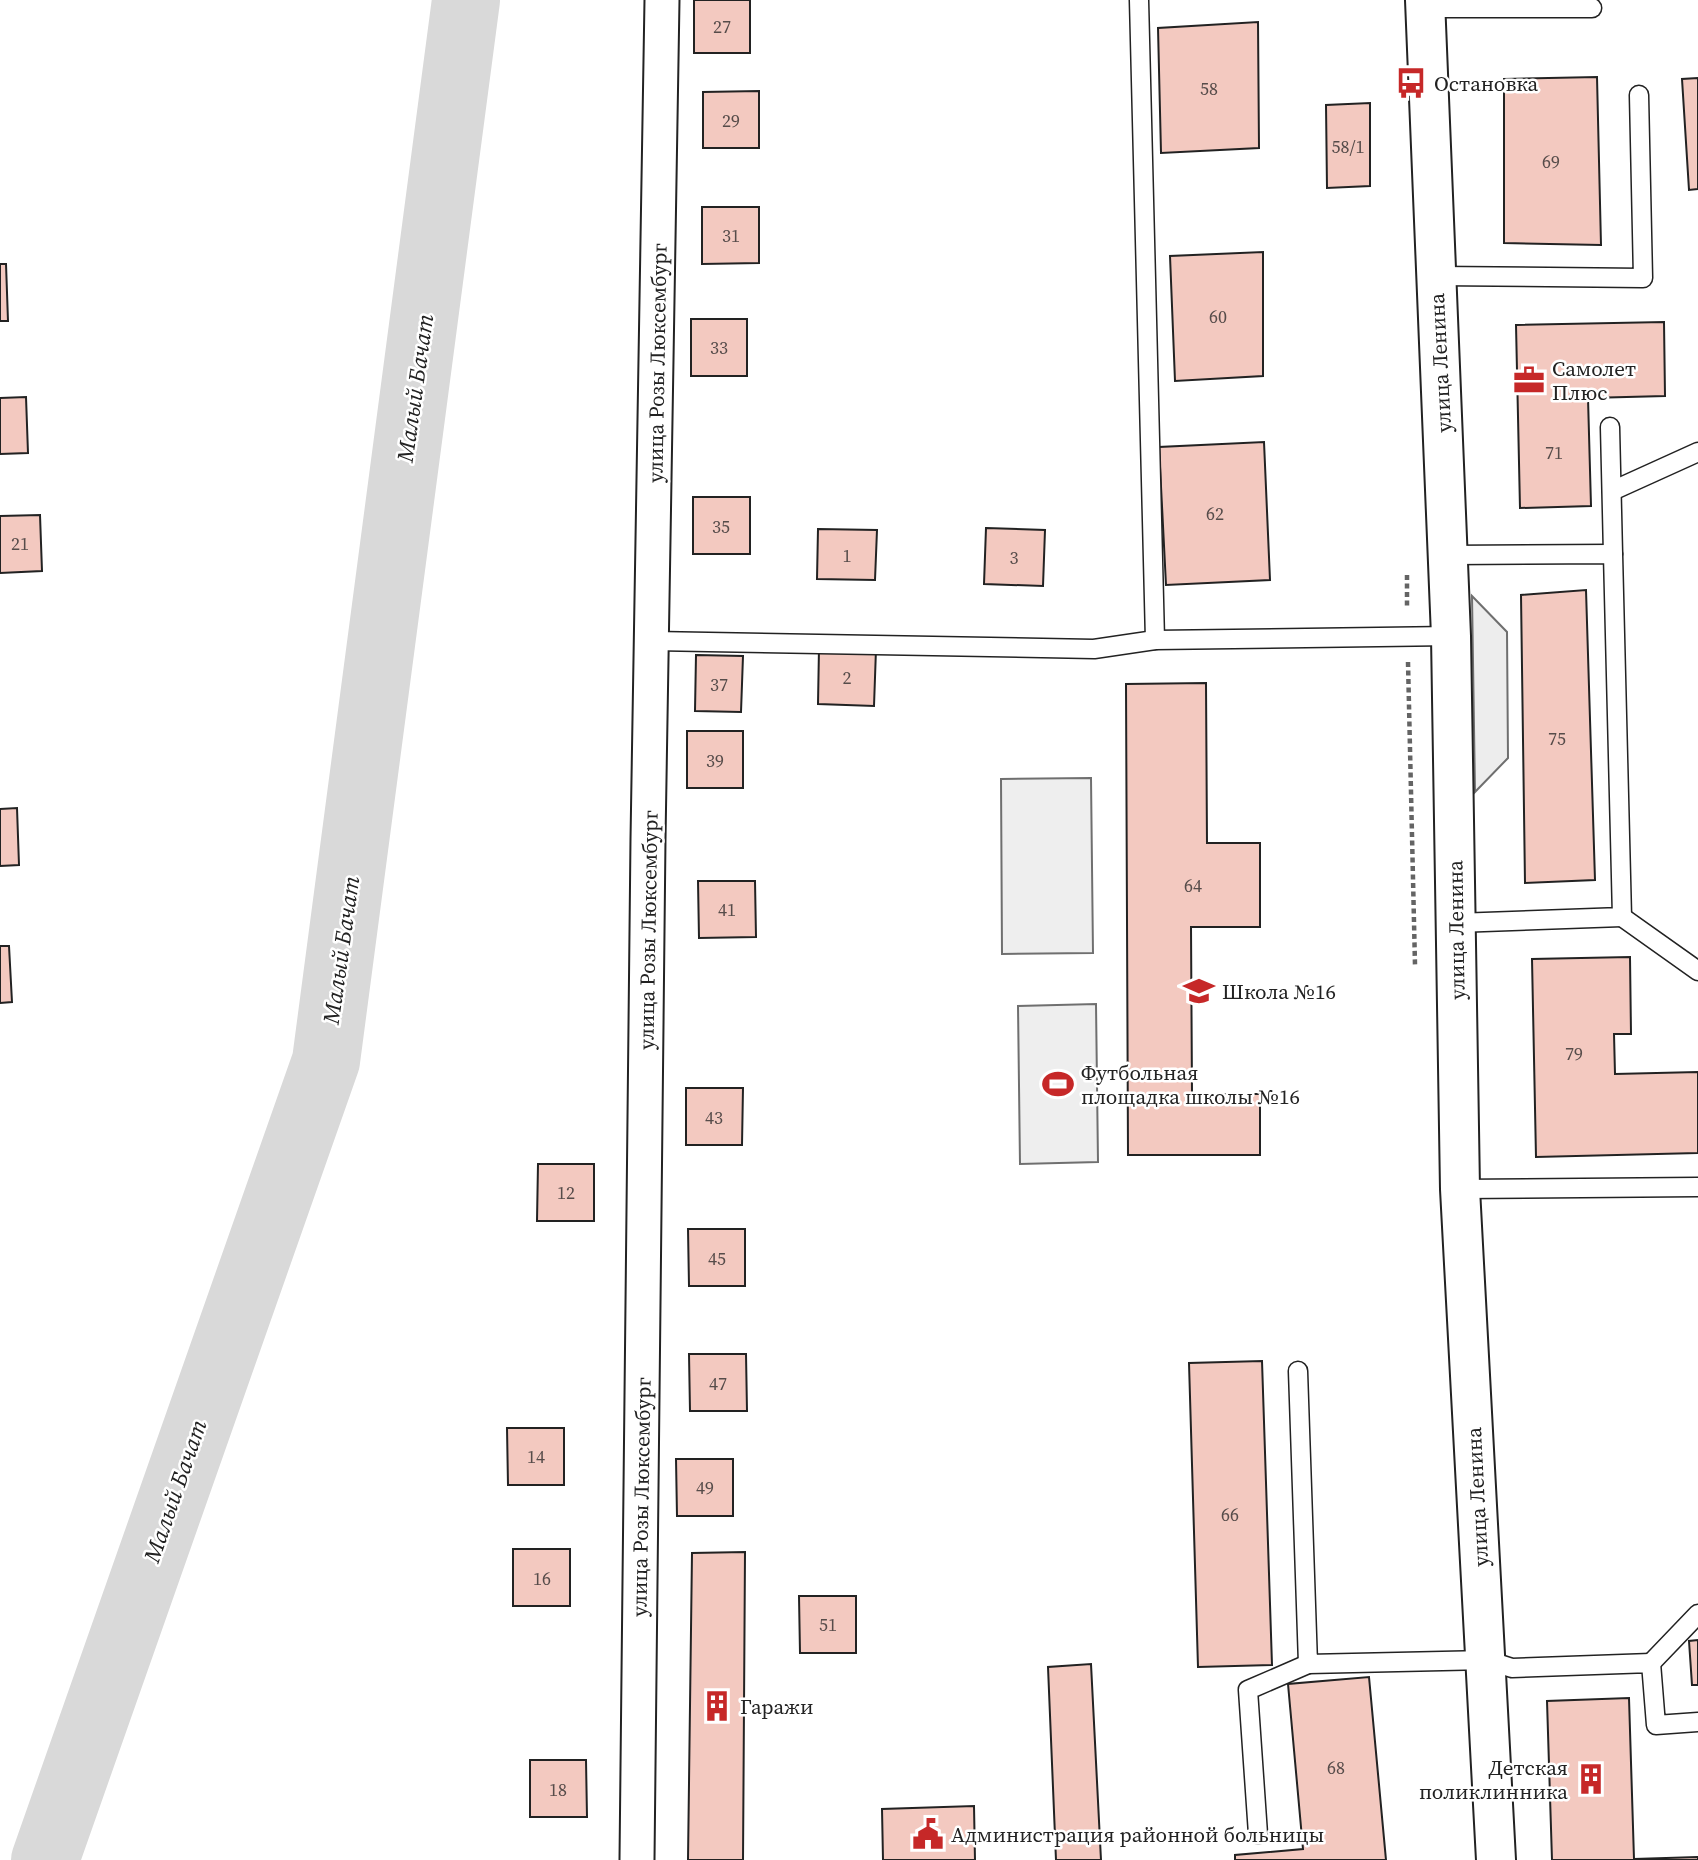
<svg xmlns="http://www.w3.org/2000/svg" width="1698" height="1860" font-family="'Source Serif 4',serif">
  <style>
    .green { fill: #eee; stroke: #6f6f6f; stroke-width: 2 }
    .parking { fill: #ededed; stroke: #6f6f6f; stroke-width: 2 }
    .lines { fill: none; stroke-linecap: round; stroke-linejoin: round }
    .river { stroke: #d9d9d9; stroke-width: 68 }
    .building { fill: #f3c9c0; stroke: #222; stroke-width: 2 }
    .lane-casing { stroke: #222; stroke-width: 21 }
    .street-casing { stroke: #222; stroke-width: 37 }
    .secondary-casing { stroke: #222; stroke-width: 42 }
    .path { stroke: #646464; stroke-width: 4.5; stroke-dasharray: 5 3.5; stroke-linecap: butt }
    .lane { stroke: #fff; stroke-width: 18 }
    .street { stroke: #fff; stroke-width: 33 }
    .secondary { stroke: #fff; stroke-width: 38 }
    .labels { text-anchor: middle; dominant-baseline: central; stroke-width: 5; stroke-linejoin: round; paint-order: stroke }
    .number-label { font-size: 18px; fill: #564c4a }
    .poi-label { font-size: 21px; fill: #222; stroke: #fff; text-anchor: start }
    .street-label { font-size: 21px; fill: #222; stroke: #fff }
    .water-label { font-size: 23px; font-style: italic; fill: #222; stroke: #fff }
  </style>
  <rect width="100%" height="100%" fill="#fff"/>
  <!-- green -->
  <g class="green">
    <polygon points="1091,778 1093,953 1002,954 1001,779"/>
    <polygon points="1096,1004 1098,1162 1020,1164 1018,1006"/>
  </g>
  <!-- parking -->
  <polygon class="parking" points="1472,596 1507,632 1508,758 1475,792"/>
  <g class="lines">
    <!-- river -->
    <polyline class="river" points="45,1860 326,1061 466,0"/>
  </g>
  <!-- building -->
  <g class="building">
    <rect x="694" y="0" width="56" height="53"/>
    <polygon points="1258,22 1259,148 1161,153 1158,28"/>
    <polygon points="1597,77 1601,245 1504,243 1504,79"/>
    <polygon points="1698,78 1698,189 1689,190 1682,79"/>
    <polygon points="759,91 759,148 703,148 703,92"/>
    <polygon points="1370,103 1370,186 1327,188 1326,105"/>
    <polygon points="702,207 759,207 759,263 702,264"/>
    <polygon points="1263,252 1263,376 1175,381 1170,256"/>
    <polygon points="0,264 6,264 8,321 0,321"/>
    <rect x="691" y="319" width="56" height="57"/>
    <polygon points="1664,322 1665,396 1588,398 1591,506 1520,508 1516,325"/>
    <polygon points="26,397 28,453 0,454 0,398"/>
    <polygon points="1264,442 1270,580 1166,585 1159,447"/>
    <rect x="693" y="497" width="57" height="57"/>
    <polygon points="40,515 42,571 0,573 0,516"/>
    <polygon points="986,528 1045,530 1043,586 984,584"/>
    <polygon points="818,529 877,530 875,580 817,579"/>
    <polygon points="1586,590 1595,880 1525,883 1521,595"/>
    <polygon points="819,648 876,649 874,706 818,704"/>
    <polygon points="696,655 743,656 741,712 695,711"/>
    <polygon points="1206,683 1207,843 1260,843 1260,927 1191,927 1192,1094 1260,1094 1260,1155 1128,1155 1126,684"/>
    <rect x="687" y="731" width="56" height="57"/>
    <polygon points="17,808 19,865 0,866 0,809"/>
    <polygon points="698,881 755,881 756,937 699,938"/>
    <polygon points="0,946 9,946 12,1002 0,1003"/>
    <polygon points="1630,957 1631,1034 1614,1034 1615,1074 1698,1072 1698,1153 1536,1157 1532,959"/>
    <polygon points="686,1088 743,1088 742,1145 686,1145"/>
    <polygon points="538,1164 594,1164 594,1221 537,1221"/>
    <polygon points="688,1229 745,1229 745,1286 689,1286"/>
    <polygon points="689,1354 746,1354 747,1411 690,1411"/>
    <polygon points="1262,1361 1272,1665 1198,1667 1189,1363"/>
    <polygon points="507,1428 564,1428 564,1485 508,1485"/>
    <polygon points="676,1459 733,1459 733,1516 677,1516"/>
    <rect x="513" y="1549" width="57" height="57"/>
    <polygon points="745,1552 743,1860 688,1860 692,1553"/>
    <polygon points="799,1596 856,1596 856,1653 800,1653"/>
    <polygon points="1698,1640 1698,1685 1692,1685 1689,1641"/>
    <polygon points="1091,1664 1101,1860 1056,1860 1048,1667"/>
    <polygon points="1369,1677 1386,1860 1235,1860 1235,1855 1303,1849 1288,1684"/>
    <polygon points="1629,1698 1634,1859 1698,1857 1698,1860 1552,1860 1547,1701"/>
    <polygon points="530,1760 586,1760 587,1817 530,1817"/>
    <polygon points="974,1806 975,1860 883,1860 882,1809"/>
  </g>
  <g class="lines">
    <defs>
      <g id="lane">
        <polyline points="1139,0 1155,640"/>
        <polyline points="1425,8 1592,8"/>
        <polyline points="1436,276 1643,278 1639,95"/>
        <polyline points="1610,427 1613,554"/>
        <polyline points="1612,491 1698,452"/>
        <polyline points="1448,555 1613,554 1622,917 1456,923"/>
        <polyline points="653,641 1094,649 1155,640 1451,636"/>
        <polyline points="1622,917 1698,971"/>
        <polyline points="1460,1189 1698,1187"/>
        <polyline points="1298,1371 1308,1664 1487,1660 1512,1668 1651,1663 1656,1725 1698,1722"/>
        <polyline points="1651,1663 1698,1614"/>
        <polyline points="1258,1834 1248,1690 1308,1664"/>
      </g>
      <polyline id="street" points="637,1860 648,839 662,0"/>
      <polyline id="secondary" points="1425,0 1451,636 1460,1189 1496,1860"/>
    </defs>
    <!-- lane casing -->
    <use href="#lane" class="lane-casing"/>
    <!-- street casing -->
    <use href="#street" class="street-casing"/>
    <!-- secondary casing -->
    <use href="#secondary" class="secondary-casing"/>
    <!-- path -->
    <g class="path">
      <polyline points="1407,575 1407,608"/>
      <polyline points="1408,662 1415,965"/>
    </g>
    <!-- lane -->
    <use href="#lane" class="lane"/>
    <!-- street -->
    <use href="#street" class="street"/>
    <!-- secondary -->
    <use href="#secondary" class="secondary"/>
  </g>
  <!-- icons -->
  <defs>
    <symbol id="bus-bare" viewBox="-9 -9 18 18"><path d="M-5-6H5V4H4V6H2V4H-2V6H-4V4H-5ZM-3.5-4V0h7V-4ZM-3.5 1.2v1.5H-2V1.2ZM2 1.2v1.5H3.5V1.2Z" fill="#c62828" stroke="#fff" stroke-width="2.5" paint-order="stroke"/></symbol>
    <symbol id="office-bare" viewBox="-9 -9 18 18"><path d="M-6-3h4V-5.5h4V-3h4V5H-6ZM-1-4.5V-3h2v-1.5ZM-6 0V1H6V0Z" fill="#c62828" stroke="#fff" stroke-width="2.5" paint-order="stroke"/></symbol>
    <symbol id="school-bare" viewBox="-9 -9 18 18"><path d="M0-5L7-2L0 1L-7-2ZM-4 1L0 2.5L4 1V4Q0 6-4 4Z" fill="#c62828" stroke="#fff" stroke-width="2.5" paint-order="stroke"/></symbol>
    <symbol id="stadium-bare" viewBox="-9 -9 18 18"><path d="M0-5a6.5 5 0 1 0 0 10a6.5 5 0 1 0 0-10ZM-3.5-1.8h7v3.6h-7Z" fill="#c62828" stroke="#fff" stroke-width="2.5" paint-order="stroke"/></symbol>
    <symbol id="building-bare" viewBox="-9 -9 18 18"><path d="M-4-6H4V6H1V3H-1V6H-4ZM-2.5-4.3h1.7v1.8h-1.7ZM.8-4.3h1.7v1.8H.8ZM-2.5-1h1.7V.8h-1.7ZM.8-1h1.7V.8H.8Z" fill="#c62828" stroke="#fff" stroke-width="2.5" paint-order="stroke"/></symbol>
    <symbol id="civic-bare" viewBox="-9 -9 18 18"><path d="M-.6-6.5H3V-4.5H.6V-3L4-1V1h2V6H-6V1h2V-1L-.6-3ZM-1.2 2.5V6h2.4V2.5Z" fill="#c62828" stroke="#fff" stroke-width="2.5" paint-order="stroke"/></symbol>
  </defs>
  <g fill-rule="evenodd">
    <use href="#bus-bare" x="1389" y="61" width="44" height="44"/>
    <use href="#office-bare" x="1507" y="358" width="44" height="44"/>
    <use href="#school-bare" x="1177" y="969" width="44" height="44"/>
    <use href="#stadium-bare" x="1036" y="1062" width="44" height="44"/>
    <use href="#building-bare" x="695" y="1684" width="44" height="44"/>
    <use href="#building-bare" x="1569" y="1757" width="44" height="44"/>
    <use href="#civic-bare" x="906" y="1812" width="44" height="44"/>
  </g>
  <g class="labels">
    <!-- number labels -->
    <g class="number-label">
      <text x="722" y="26">27</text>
      <text x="1209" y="88">58</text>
      <text x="731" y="120">29</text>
      <text x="1348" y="146">58/1</text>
      <text x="1551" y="161">69</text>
      <text x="731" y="235">31</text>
      <text x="1218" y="316">60</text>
      <text x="719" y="347">33</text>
      <text x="1554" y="452">71</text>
      <text x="1215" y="513">62</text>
      <text x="721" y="526">35</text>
      <text x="20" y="543">21</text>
      <text x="847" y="555">1</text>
      <text x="1014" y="557">3</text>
      <text x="847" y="677">2</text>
      <text x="719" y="684">37</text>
      <text x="1557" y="738">75</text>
      <text x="715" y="760">39</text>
      <text x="1193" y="885">64</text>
      <text x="727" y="909">41</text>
      <text x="1574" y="1053">79</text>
      <text x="714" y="1117">43</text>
      <text x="566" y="1192">12</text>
      <text x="717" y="1258">45</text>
      <text x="718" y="1383">47</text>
      <text x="536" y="1456">14</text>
      <text x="705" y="1487">49</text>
      <text x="1230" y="1514">66</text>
      <text x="542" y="1578">16</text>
      <text x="828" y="1624">51</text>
      <text x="1336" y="1767">68</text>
      <text x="558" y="1789">18</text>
    </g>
    <!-- poi labels -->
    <g class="poi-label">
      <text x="1434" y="83">Остановка</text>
      <text x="1552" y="368">Самолет<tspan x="1552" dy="24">Плюс</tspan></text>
      <text x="1222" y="991">Школа №16</text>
      <text x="1081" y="1072">Футбольная<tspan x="1081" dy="24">площадка школы №16</tspan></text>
      <text x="740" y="1706">Гаражи</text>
      <text x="1568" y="1767" text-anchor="end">Детская<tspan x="1568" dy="24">поликлинника</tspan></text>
      <text x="951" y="1834">Администрация районной больницы</text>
    </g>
    <!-- street labels -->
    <g class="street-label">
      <text transform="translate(657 363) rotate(-89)">улица Розы Люксембург</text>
      <text transform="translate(1440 363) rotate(-93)">улица Ленина</text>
      <text transform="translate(648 930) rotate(-89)">улица Розы Люксембург</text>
      <text transform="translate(1456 930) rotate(-91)">улица Ленина</text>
      <text transform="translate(641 1497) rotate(-89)">улица Розы Люксембург</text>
      <text transform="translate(1477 1497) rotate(-93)">улица Ленина</text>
    </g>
    <!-- water labels -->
    <g class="water-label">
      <text transform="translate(415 388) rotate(-82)">Малый Бачат</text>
      <text transform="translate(341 950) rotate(-82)">Малый Бачат</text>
      <text transform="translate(175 1491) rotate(-71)">Малый Бачат</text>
    </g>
  </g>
</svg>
